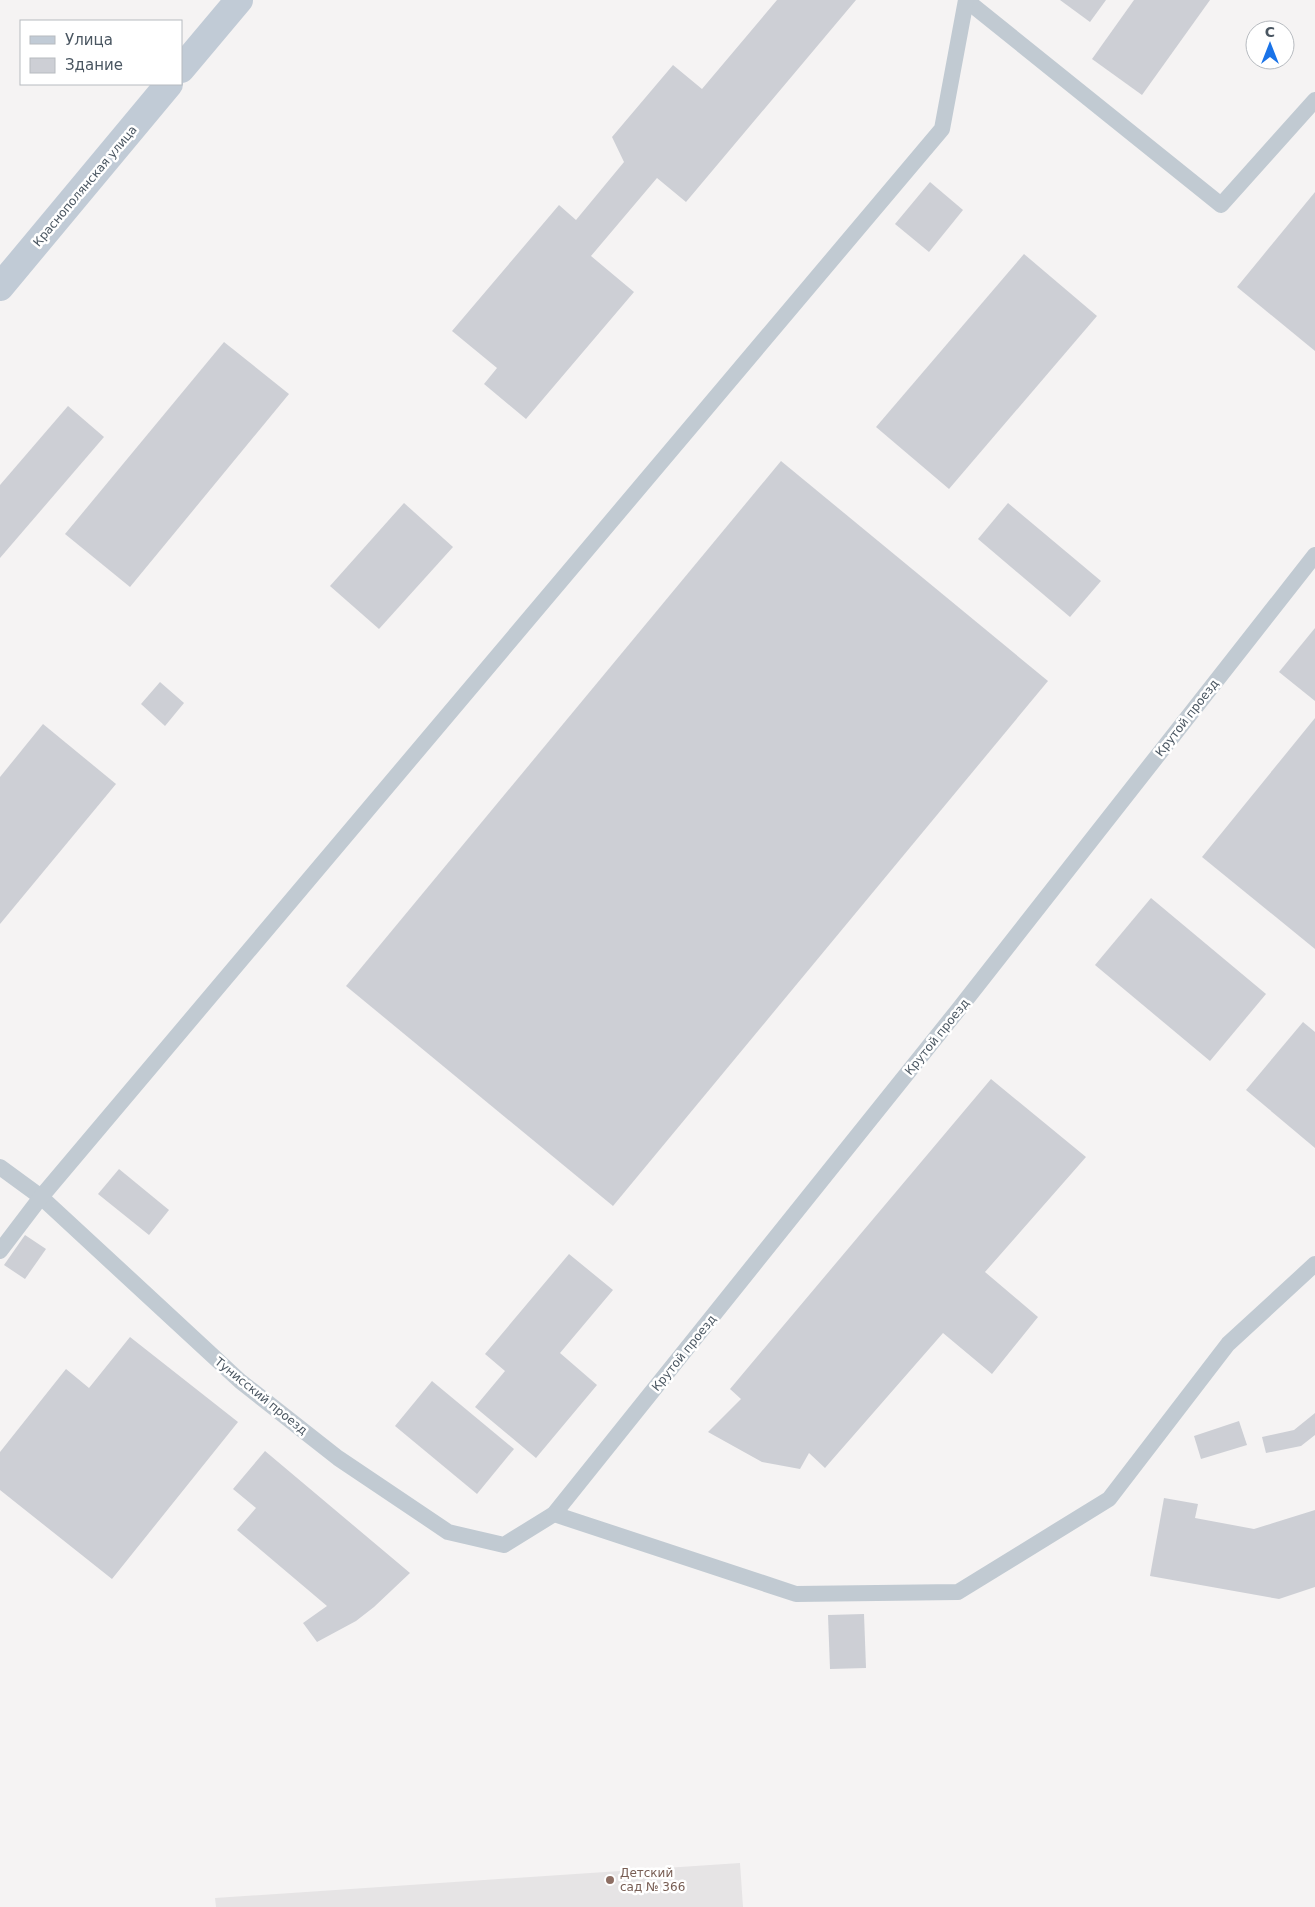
<svg xmlns="http://www.w3.org/2000/svg" width="1315" height="1907" font-family="'DejaVu Sans',sans-serif">
  <style>
    .education { fill: #e6e4e5 }
    .building { fill: #cdcfd5 }
    .lines { fill: none; stroke-linecap: round; stroke-linejoin: round }
    .lane { stroke: #c1cad2; stroke-width: 16 }
    .secondary { stroke: #c1cbd6; stroke-width: 28 }
    .education-dot { fill: #8d6e63; stroke: #fff; stroke-width: 2 }
    .labels { text-anchor: middle; dominant-baseline: central; stroke-width: 5; stroke-linejoin: round; paint-order: stroke }
    .street-label { font-size: 12px; fill: #4a5661; stroke: #fff }
    .education-label { font-size: 12px; fill: #785e54; stroke: #fff; text-anchor: start }
  </style>
  <rect width="100%" height="100%" fill="#f5f3f3"/>
  <!-- education -->
  <polygon class="education" points="740,1863 743,1907 216,1907 215,1898"/>
  <!-- building -->
  <g class="building">
    <polygon points="777,0 856,0 686,202 657,178 591,256 634,292 526,419 484,384 497,368 452,331 559,205 576,220 624,162 612,137 673,65 702,89"/>
    <polygon points="1060,0 1106,0 1090,22"/>
    <polygon points="1134,0 1210,0 1142,95 1092,59"/>
    <polygon points="930,182 963,210 929,252 895,224"/>
    <polygon points="1315,192 1315,351 1237,287"/>
    <polygon points="1024,254 1097,316 949,489 876,427"/>
    <polygon points="224,342 289,394 130,587 65,534"/>
    <polygon points="68,406 104,437 0,558 0,485"/>
    <polygon points="781,461 1048,681 613,1206 346,986"/>
    <polygon points="404,503 453,547 379,629 330,586"/>
    <polygon points="1008,503 1101,581 1070,617 978,539"/>
    <polygon points="1315,628 1315,701 1279,672"/>
    <polygon points="160,682 184,703 165,726 141,704"/>
    <polygon points="1315,718 1315,949 1202,857"/>
    <polygon points="43,724 116,784 0,924 0,777"/>
    <polygon points="1151,898 1266,994 1210,1061 1095,965"/>
    <polygon points="1303,1022 1315,1032 1315,1148 1246,1090"/>
    <polygon points="991,1079 1086,1157 985,1272 1038,1317 992,1374 943,1333 825,1468 809,1453 800,1469 762,1462 708,1432 741,1399 730,1389"/>
    <polygon points="119,1169 169,1210 149,1235 98,1194"/>
    <polygon points="25,1235 46,1249 25,1279 4,1265"/>
    <polygon points="569,1254 613,1290 560,1353 597,1385 536,1458 475,1407 505,1371 485,1354"/>
    <polygon points="130,1337 238,1422 112,1579 0,1490 0,1452 66,1369 89,1388"/>
    <polygon points="432,1381 514,1449 477,1494 395,1426"/>
    <polygon points="1315,1413 1315,1435 1301,1446 1266,1453 1262,1437 1294,1430"/>
    <polygon points="1239,1421 1247,1445 1201,1459 1194,1436"/>
    <polygon points="265,1451 410,1573 374,1607 356,1621 317,1642 303,1623 327,1606 237,1530 256,1508 233,1489"/>
    <polygon points="1164,1498 1198,1504 1195,1518 1254,1529 1315,1510 1315,1587 1279,1599 1150,1576"/>
    <polygon points="864,1614 866,1668 830,1669 828,1615"/>
  </g>
  <g class="lines">
    <!-- lane -->
    <g class="lane">
      <polyline points="966,0 1221,205 1315,100"/>
      <polyline points="0,1167 41,1197 240,1381 338,1458 448,1532 504,1545 554,1514 958,1010 1315,555"/>
      <polyline points="0,1251 41,1197 942,129 966,0"/>
      <polyline points="554,1514 796,1594 958,1592 1109,1499 1228,1344 1315,1264"/>
    </g>
    <!-- secondary -->
    <g class="secondary">
      <polyline points="181,69 239,0"/>
      <polyline points="0,287 169,84"/>
    </g>
  </g>
  <!-- markers -->
  <circle class="education-dot" cx="610" cy="1880" r="5"/>
  <g class="labels">
    <!-- street labels -->
    <g class="street-label">
      <text transform="translate(85 186) rotate(-50)">Краснополянская улица</text>
      <text transform="translate(1187 718) rotate(-52)">Крутой проезд</text>
      <text transform="translate(937 1037) rotate(-51)">Крутой проезд</text>
      <text transform="translate(684 1353) rotate(-51)">Крутой проезд</text>
      <text transform="translate(261 1396) rotate(39)">Тунисский проезд</text>
    </g>
    <!-- education labels -->
    <g class="education-label">
      <text x="620" y="1873">Детский<tspan x="620" dy="14">сад № 366</tspan></text>
    </g>
  </g>
  <!-- legend -->
  <rect x="20" y="20" width="162" height="65" fill="#ffffff" stroke="#b7bbc0"/>
  <rect x="30" y="36" width="25" height="8" fill="#c1cbd6" stroke="#b7bbc0"/>
  <text x="65" y="45" font-size="15" fill="#4a5661">Улица</text>
  <rect x="30" y="58" width="25" height="15" fill="#cdcfd5" stroke="#b7bbc0"/>
  <text x="65" y="70" font-size="15" fill="#4a5661">Здание</text>
  <!-- north arrow -->
  <g transform="translate(1270 45)"><circle r="24" fill="#ffffff" stroke="#b7bbc0"/>
  <path d="M0-4L9 19L0 12L-9 19Z" fill="#1a73e8"/>
  <text y="-8" font-size="14" font-weight="bold" text-anchor="middle" fill="#4a5661">С</text>
  </g>
</svg>
